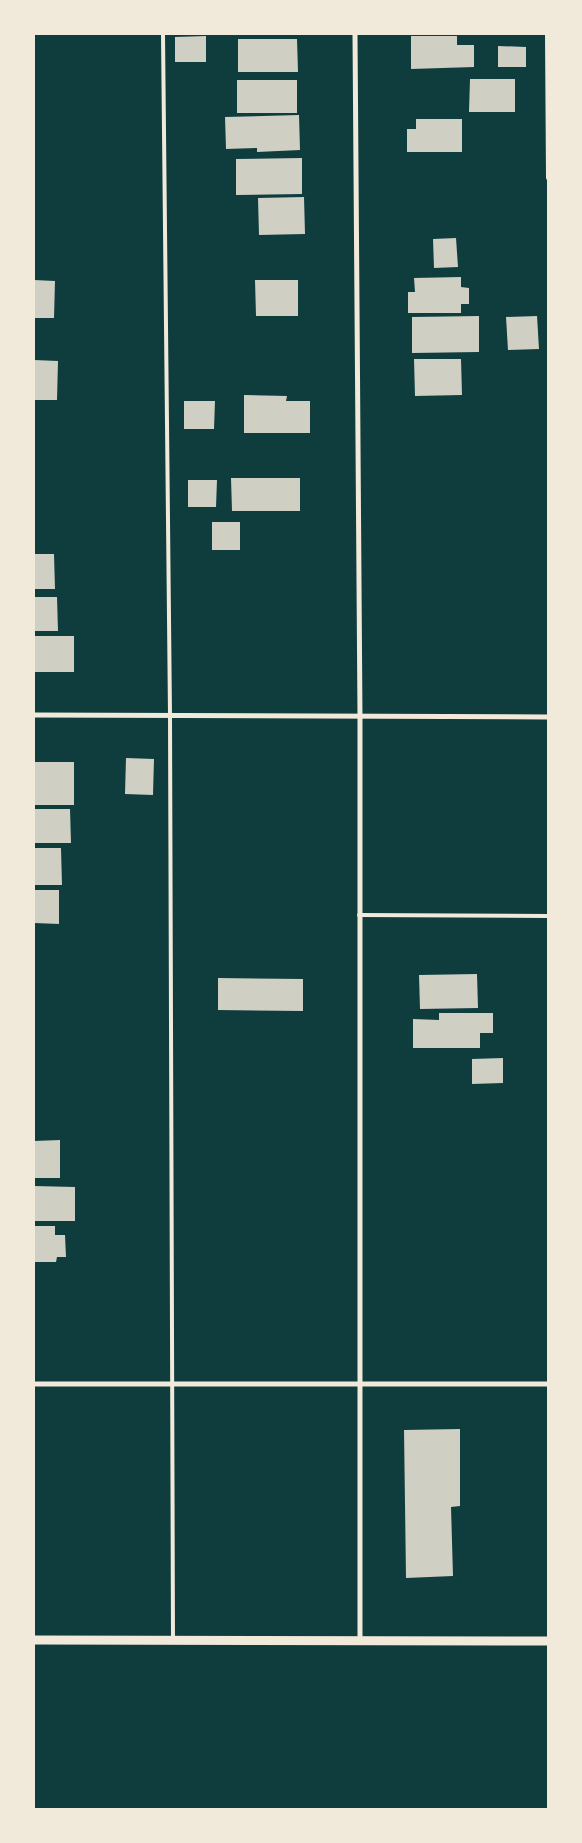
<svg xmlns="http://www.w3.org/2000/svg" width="582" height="1843" font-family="'Source Sans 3',sans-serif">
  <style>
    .building { fill: #cfcfc3 }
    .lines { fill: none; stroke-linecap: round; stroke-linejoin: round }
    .service { stroke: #f1e9da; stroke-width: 4 }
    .minor { stroke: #f1e9da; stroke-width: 5 }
    .tertiary { stroke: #f1e9da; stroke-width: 9 }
  </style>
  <rect width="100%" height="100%" fill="#0f3d3e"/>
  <!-- building -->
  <g class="building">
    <polygon points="206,36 206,62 175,62 175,37"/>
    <polygon points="411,36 457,36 457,45 474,45 474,67 411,69"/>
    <polygon points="238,39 297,39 298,72 238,72"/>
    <polygon points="498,46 526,47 526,67 498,67"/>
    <polygon points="470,79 515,79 515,112 469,112"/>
    <rect x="237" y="80" width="60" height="33"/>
    <polygon points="299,115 300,150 257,152 257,148 226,149 225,117"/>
    <polygon points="416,119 462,119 462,152 407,152 407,129 416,129"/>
    <polygon points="302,158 302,194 236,195 236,159"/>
    <polygon points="304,197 305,234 259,235 258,198"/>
    <polygon points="456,238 458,267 434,268 433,239"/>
    <polygon points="461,277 461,287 469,288 469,304 461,304 461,313 408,313 408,292 415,292 414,278"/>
    <polygon points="34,280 55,281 54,318 34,318"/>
    <polygon points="255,280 298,280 298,316 256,316"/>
    <polygon points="479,316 479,352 412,353 412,317"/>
    <polygon points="537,316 539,349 508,350 506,317"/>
    <polygon points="414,359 461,359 462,395 415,396"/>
    <polygon points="34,360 58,361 57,400 34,400"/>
    <polygon points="244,395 287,396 286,401 310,401 310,433 244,433"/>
    <polygon points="184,401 215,401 214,429 184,429"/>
    <polygon points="231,478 300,478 300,511 232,511"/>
    <polygon points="188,480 217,480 216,507 188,507"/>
    <rect x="212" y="522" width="28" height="28"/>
    <polygon points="34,554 54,554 55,589 34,589"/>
    <polygon points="34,597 57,597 58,631 34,631"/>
    <rect x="34" y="636" width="40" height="36"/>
    <polygon points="126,758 154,759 153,795 125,794"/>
    <rect x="34" y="762" width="40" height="43"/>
    <polygon points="34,809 70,809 71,843 34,843"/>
    <polygon points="34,848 61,848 62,885 34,885"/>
    <polygon points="34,890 59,890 59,924 34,923"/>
    <polygon points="477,974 478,1008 420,1009 419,975"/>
    <polygon points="218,978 303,979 303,1011 218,1010"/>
    <polygon points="439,1013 493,1013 493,1033 480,1033 480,1048 413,1048 413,1019 439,1020"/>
    <polygon points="503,1058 503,1083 472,1084 472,1059"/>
    <polygon points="60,1140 60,1178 34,1178 34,1141"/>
    <polygon points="34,1186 75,1187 75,1221 34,1221"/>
    <polygon points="34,1226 55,1226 55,1235 65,1235 66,1257 57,1257 56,1262 34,1262"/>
    <polygon points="460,1429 460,1506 451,1507 453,1576 406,1578 404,1430"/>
  </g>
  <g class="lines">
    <!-- service -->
    <g class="service">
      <polyline points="163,34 170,715 173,1641"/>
      <polyline points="547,34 548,178"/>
      <polyline points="359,915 548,916"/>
    </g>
    <!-- minor -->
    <g class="minor">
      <polyline points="355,34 360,717 360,1640"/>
      <polyline points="34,715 548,717"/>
      <polyline points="34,1384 548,1384"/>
    </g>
    <!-- tertiary -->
    <polyline class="tertiary" points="34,1640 548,1641"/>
  </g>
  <!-- border -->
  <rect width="582" height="1843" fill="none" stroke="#f1e9da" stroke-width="70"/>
</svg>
